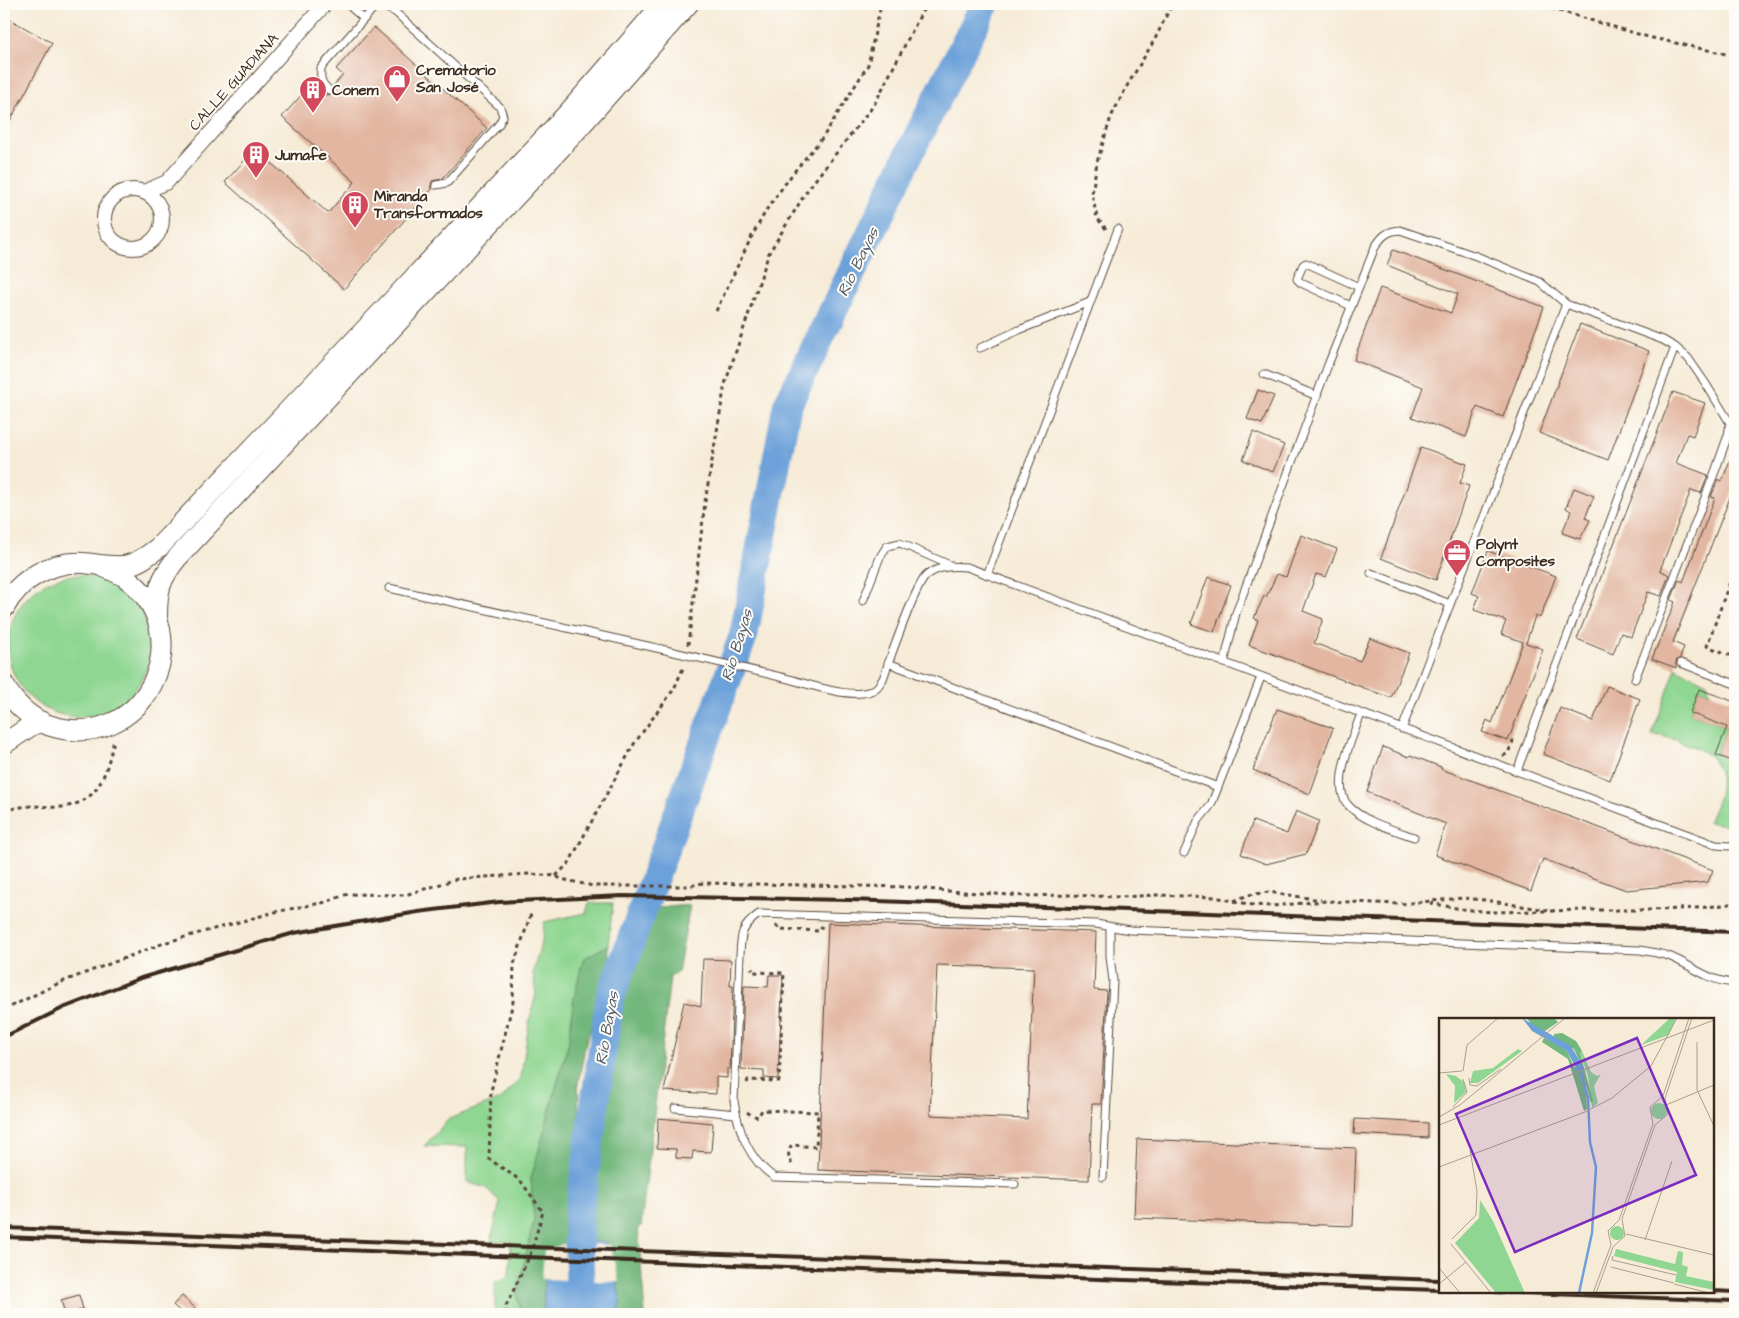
<svg xmlns="http://www.w3.org/2000/svg" width="1739" height="1318" font-family="'Architects Daughter',sans-serif">
  <style>
    .green { fill: #8ed691; stroke: #648058 }
    .forest { fill: #72b77b; stroke: #56704c }
    .water { fill: #6ca1d9; stroke: #54667c }
    .pier { fill: #f6ebd7 }
    .lines { fill: none; stroke-linecap: round; stroke-linejoin: round }
    .river { stroke: #6ca1d9; stroke-width: 29 }
    .building { fill: #e2b6a0; fill-rule: evenodd }
    .lane-casing { stroke: #57473a; stroke-width: 9 }
    .street-casing { stroke: #57473a; stroke-width: 16 }
    .secondary-casing { stroke: #57473a; stroke-width: 22 }
    .path { stroke: #57473a; stroke-width: 3; stroke-dasharray: 4 4; stroke-linecap: butt }
    .lane { stroke: #fff; stroke-width: 7 }
    .street { stroke: #fff; stroke-width: 14 }
    .secondary { stroke: #fff; stroke-width: 20 }
    .rail { stroke: #3b2a1e; stroke-width: 4 }
    .lane-bridge-casing { stroke: #57473a; stroke-width: 9; stroke-linecap: butt }
    .lane-bridge { stroke: #fff; stroke-width: 7 }
    .labels { text-anchor: middle; dominant-baseline: central; stroke-width: 4; stroke-linejoin: round; paint-order: stroke }
    .poi-label { font-size: 15px; font-weight: bold; fill: #3b2a1e; stroke: #fdfcf7; text-anchor: start }
    .street-label { font-size: 15px; fill: #3b2a1e; stroke: #fdfcf7 }
    .water-label { font-size: 16px; font-style: italic; fill: #4f5a69; stroke: #fdfcf7 }
    .inset-river { fill: none; stroke: #6ca1d9; stroke-width: 2.5 }
    .inset-road { fill: none; stroke: #ab9e8d; stroke-width: 1 }
    .view { fill: #7b2cbf; fill-opacity: 0.15; stroke: #7b2cbf; stroke-width: 2.5 }
    .inset-edge { fill: none; stroke: #3b2a1e; stroke-width: 2.5 }
  </style>
  <rect width="100%" height="100%" fill="#fdfcf7"/>
  <filter id="ink" filterUnits="userSpaceOnUse"><feTurbulence type="fractalNoise" baseFrequency=".02" numOctaves="2"/><feDisplacementMap in="SourceGraphic" scale="10" xChannelSelector="R" yChannelSelector="G"/><feConvolveMatrix kernelMatrix="1 2 1 2 8 2 1 2 1" color-interpolation-filters="sRGB"/></filter>
  <filter id="wash" filterUnits="userSpaceOnUse"><feTurbulence type="fractalNoise" baseFrequency=".0096" numOctaves="4" result="noise"/><feDisplacementMap in="SourceGraphic" scale="20" xChannelSelector="R" yChannelSelector="G"/><feGaussianBlur stdDeviation="1.12" result="paint"/><feColorMatrix in="noise" values="0 0 0 0 0 0 0 0 0 0 0 0 0 0 0 0 0 1.4 0 .05"/><feComposite in="paint" operator="in"/></filter>
  <g filter="url(#wash)">
    <rect width="100%" height="100%" fill="#f6ebd7"/>
    <!-- green -->
    <g class="green">
      <circle cx="79" cy="646" r="71"/>
      <path d="M 1676,668 L 1707,683 L 1710,693 L 1699,689 L 1690,713 L 1727,727 L 1716,754 L 1733,761 L 1735,757 L 1735,821 L 1725,825 L 1708,822 C 1712,812 1719,800 1720,789 C 1723,763 1708,751 1686,744 C 1675,740 1664,735 1652,735 Z"/>
      <polygon points="589,903 613,903 608,945 583,959 573,1003 569,1041 531,1179 534,1220 517,1294 521,1314 495,1314 495,1282 509,1277 511,1242 491,1241 500,1202 486,1188 467,1182 467,1147 424,1146 449,1119 503,1098 521,1077 529,1022 536,994 533,972 543,936 544,922 586,913"/>
    </g>
    <!-- forest -->
    <polygon class="forest" points="690,905 678,972 670,977 641,1226 638,1227 645,1314 619,1314 621,1300 546,1252 543,1314 521,1314 517,1294 534,1220 531,1179 569,1041 573,1003 583,959 608,945 611,971 586,1042 578,1084 579,1112 594,1110 604,1078 622,989 656,908"/>
    <!-- water -->
    <polygon class="water" points="591,1242 607,1242 621,1300 619,1314 543,1314 546,1252 563,1247"/>
    <!-- pier -->
    <polygon class="pier" points="567,1243 610,1245 619,1282 542,1279 544,1251"/>
    <g class="lines">
      <!-- river -->
      <polyline class="river" points="581,1314 578,1220 610,998 744,634 787,406 913,146 985,4"/>
    </g>
    <g id="blocks">
      <!-- building -->
      <g class="building">
        <polygon points="4,16 52,43 4,132"/>
        <polygon points="374,27 487,128 442,179 432,181 431,185 432,189 344,289 225,182 255,149 328,213 355,182 282,117 312,83 325,95 332,94 334,91 333,86 343,75 336,69"/>
        <polygon points="1393,250 1544,307 1503,417 1477,407 1466,437 1412,417 1423,387 1354,360 1380,288 1451,313 1458,294 1387,265"/>
        <polygon points="1580,324 1649,351 1608,460 1539,433"/>
        <polygon points="1258,390 1274,396 1262,424 1247,419"/>
        <polygon points="1673,392 1705,403 1693,436 1687,434 1676,463 1708,475 1701,493 1691,490 1660,570 1669,575 1661,596 1648,592 1631,637 1621,633 1613,654 1577,639"/>
        <polygon points="1253,432 1284,445 1273,472 1243,460"/>
        <polygon points="1421,447 1467,464 1460,483 1469,486 1436,580 1381,558"/>
        <polygon points="1734,450 1735,485 1673,642 1684,647 1680,658 1676,661 1676,668 1652,659 1675,602 1671,600 1679,580 1683,582 1715,498 1711,497 1718,479 1722,481"/>
        <polygon points="1574,488 1594,496 1585,518 1590,520 1580,539 1562,533 1571,511 1566,508"/>
        <polygon points="1301,535 1337,549 1326,577 1316,574 1303,611 1323,619 1314,643 1360,661 1370,638 1409,653 1391,698 1249,645 1258,620 1254,618 1264,596 1266,597 1277,574 1286,577"/>
        <polygon points="1488,551 1556,576 1540,618 1535,616 1526,643 1543,649 1508,741 1482,732 1487,720 1492,723 1523,642 1501,634 1506,621 1474,610 1479,596 1472,593"/>
        <polygon points="1208,577 1231,585 1214,632 1191,624"/>
        <polygon points="1607,686 1640,699 1610,780 1543,754 1560,708 1593,721"/>
        <polygon points="1699,689 1735,702 1735,762 1716,755 1727,727 1690,713"/>
        <polygon points="1277,709 1333,728 1310,794 1253,770"/>
        <polygon points="1383,747 1409,757 1410,755 1441,767 1441,769 1713,870 1708,882 1626,890 1543,859 1531,891 1435,855 1446,824 1367,792"/>
        <polygon points="1296,811 1319,821 1306,854 1266,864 1241,854 1253,821 1287,834"/>
        <path d="M 828,923 L 1096,932 L 1094,990 L 1107,991 L 1101,1104 L 1092,1104 L 1089,1180 L 818,1170 ZM 937,965 L 1034,968 L 1027,1119 L 930,1115 Z"/>
        <polygon points="703,959 731,960 730,986 733,986 730,1069 727,1069 727,1078 716,1077 716,1094 664,1091 684,1002 701,1006"/>
        <polygon points="769,975 783,975 778,1079 764,1078 764,1070 741,1069 744,986 768,987"/>
        <polygon points="658,1118 713,1123 711,1152 693,1151 692,1159 676,1158 676,1149 657,1148"/>
        <polygon points="1355,1119 1428,1123 1428,1138 1354,1134"/>
        <polygon points="1137,1139 1356,1148 1353,1226 1134,1218"/>
        <polygon points="79,1295 83,1309 77,1311 78,1314 65,1314 61,1300"/>
        <polygon points="182,1296 195,1308 189,1314 183,1314 173,1305"/>
      </g>
    </g>
  </g>
  <g filter="url(#ink)">
    <use href="#blocks" fill-opacity="0" stroke="#57473a" stroke-width="1"/>
    <g class="lines">
      <defs>
        <g id="lane">
          <polyline points="347,4 364,19 372,10 380,5 395,12 500,107 503,116 499,124 447,183 436,185"/>
          <path d="M 329,90 C 321,83 320,79 321,68 L 364,19"/>
          <polyline points="1351,306 1301,283 1297,279 1303,265 1306,263 1359,287"/>
          <polyline points="980,348 1019,330 1090,302"/>
          <polyline points="1264,374 1317,396"/>
          <polyline points="1371,573 1450,604"/>
          <polyline points="987,575 1118,229"/>
          <polyline points="389,588 661,649"/>
          <polyline points="863,601 880,557 887,546 900,543 952,566"/>
          <polyline points="888,663 1218,787"/>
          <path d="M 1224,663 L 1236,613 L 1328,365 L 1375,247 C 1382,236 1387,231 1400,230 L 1476,256 L 1540,282 L 1566,304 L 1402,729"/>
          <polyline points="1681,663 1735,684"/>
          <path d="M 785,678 C 806,683 858,703 876,688 C 879,686 881,681 883,679 C 889,661 916,583 927,575 C 939,566 952,566 967,567 L 1716,845 L 1730,846 L 1735,844"/>
          <polyline points="1635,679 1716,469 1728,435 1730,423 1706,384 1688,358 1675,347"/>
          <path d="M 1361,714 C 1353,736 1330,785 1348,805 C 1362,821 1394,830 1414,837"/>
          <polyline points="1517,771 1675,347 1663,340 1566,304"/>
          <polyline points="1184,853 1198,821 1211,805 1261,677"/>
          <polyline points="675,1108 736,1114"/>
          <polyline points="1103,1177 1113,981 1110,956 1110,928"/>
          <path d="M 1015,1184 L 774,1177 C 749,1160 738,1130 734,1101 L 740,955 C 741,934 741,927 759,914 L 1096,924 L 1130,930 L 1640,950 C 1651,952 1661,953 1671,957 C 1694,967 1708,981 1735,983"/>
        </g>
        <g id="street">
          <circle cx="133" cy="219" r="29"/>
          <polyline points="144,192 167,182 325,4"/>
        </g>
        <g id="secondary">
          <path d="M 4,608 C 19,579 51,561 83,563 C 96,564 109,567 122,566 C 136,565 149,555 159,547 L 397,296 L 569,112 L 663,4"/>
          <path d="M 157,617 C 157,590 160,579 177,558 L 568,140 L 688,4"/>
          <path d="M 4,685 C 13,703 30,718 48,725 C 142,757 205,635 125,577 C 119,573 111,570 104,567"/>
          <polyline points="4,744 32,725 42,722"/>
        </g>
      </defs>
      <!-- lane casing -->
      <use href="#lane" class="lane-casing"/>
      <!-- street casing -->
      <use href="#street" class="street-casing"/>
      <!-- secondary casing -->
      <use href="#secondary" class="secondary-casing"/>
      <!-- path -->
      <g class="path">
        <polyline points="1536,4 1648,37 1735,56"/>
        <polyline points="1106,229 1097,218 1092,194 1097,162 1111,117 1127,86 1155,39 1172,4"/>
        <polyline points="716,311 751,238 767,209 793,173 823,137 868,65 881,4"/>
        <polyline points="1732,576 1707,646 1735,657"/>
        <polyline points="688,645 705,502 725,384 769,253 808,189 874,105 926,4"/>
        <polyline points="1503,756 1508,753 1513,741 1516,742"/>
        <path d="M 4,811 C 14,808 24,806 34,806 C 43,806 53,808 61,807 C 101,803 106,772 114,740"/>
        <polyline points="556,876 569,863 634,744 674,689 684,666"/>
        <polyline points="1234,901 1248,895 1269,892 1321,900"/>
        <polyline points="1430,903 1462,909 1491,912 1545,911"/>
        <path d="M 1551,911 C 1612,908 1675,914 1735,903"/>
        <polyline points="776,925 779,929 819,931 822,926"/>
        <polyline points="4,1010 59,983 167,942 275,912 326,902 348,894 405,895 457,879 529,874 556,876 561,879 593,886 689,886 703,883 908,887 946,891 1025,896 1070,895 1120,897 1156,895 1215,897 1252,905 1271,906 1326,901 1399,904 1463,898 1485,900 1553,911"/>
        <polyline points="747,1083 748,1080 779,1081 784,973 752,972 752,968"/>
        <path d="M 747,1112 L 751,1115 L 758,1117 L 762,1110 L 818,1112 L 816,1147 L 792,1145 C 786,1151 789,1160 793,1166"/>
        <polyline points="506,1314 506,1306 530,1255 543,1212 520,1180 489,1159 491,1091 513,1002 514,964 532,911"/>
      </g>
      <!-- lane -->
      <use href="#lane" class="lane"/>
      <!-- street -->
      <use href="#street" class="street"/>
      <!-- secondary -->
      <use href="#secondary" class="secondary"/>
      <!-- rail -->
      <g class="rail">
        <polyline points="4,1037 63,1008 141,978 294,933 418,912 499,902 622,896 849,900 1735,932"/>
        <polyline points="4,1228 1440,1280"/>
        <polyline points="4,1237 1124,1280 1440,1290"/>
        <polyline points="1713,1291 1735,1292"/>
        <polyline points="1495,1292 1735,1301"/>
      </g>
      <defs>
        <polyline id="lane-bridge" points="661,649 785,678"/>
      </defs>
      <!-- lane-bridge casing -->
      <use href="#lane-bridge" class="lane-bridge-casing"/>
      <!-- lane-bridge -->
      <use href="#lane-bridge" class="lane-bridge"/>
    </g>
  </g>
  <!-- icons -->
  <defs>
    <symbol id="shop-pin" viewBox="-11 -11 22 30"><path d="M0 17L-7.5 6A9.5 9.5 0 1 1 7.5 6Z" fill="#d1495b" stroke="#fdfcf7"/><path d="M-5-2.5h2.3a2.7 3.5 0 0 1 5.4 0H5L5.5 6h-11ZM-1.5-2.5h3a1.5 2.3 0 0 0-3 0Z" fill="#fff"/></symbol>
    <symbol id="building-pin" viewBox="-11 -11 22 30"><path d="M0 17L-7.5 6A9.5 9.5 0 1 1 7.5 6Z" fill="#d1495b" stroke="#fdfcf7"/><path d="M-4-6H4V6H1V3H-1V6H-4ZM-2.5-4.3h1.7v1.8h-1.7ZM.8-4.3h1.7v1.8H.8ZM-2.5-1h1.7V.8h-1.7ZM.8-1h1.7V.8H.8Z" fill="#fff"/></symbol>
    <symbol id="office-pin" viewBox="-11 -11 22 30"><path d="M0 17L-7.5 6A9.5 9.5 0 1 1 7.5 6Z" fill="#d1495b" stroke="#fdfcf7"/><path d="M-6-3h4V-5.5h4V-3h4V5H-6ZM-1-4.5V-3h2v-1.5ZM-6 0V1H6V0Z" fill="#fff"/></symbol>
  </defs>
  <g fill-rule="evenodd">
    <use href="#shop-pin" x="381" y="63" width="32" height="43"/>
    <use href="#building-pin" x="297" y="74" width="32" height="43"/>
    <use href="#building-pin" x="240" y="139" width="32" height="43"/>
    <use href="#building-pin" x="339" y="189" width="32" height="43"/>
    <use href="#office-pin" x="1441" y="537" width="32" height="43"/>
  </g>
  <g class="labels">
    <!-- poi labels -->
    <g class="poi-label">
      <text x="416" y="70">Crematorio<tspan x="416" dy="17">San José</tspan></text>
      <text x="332" y="90">Conem</text>
      <text x="275" y="155">Jumafe</text>
      <text x="374" y="196">Miranda<tspan x="374" dy="17">Transformados</tspan></text>
      <text x="1476" y="544">Polynt<tspan x="1476" dy="17">Composites</tspan></text>
    </g>
    <!-- street labels -->
    <g class="street-label">
      <text transform="translate(234 82) rotate(-48)">CALLE GUADIANA</text>
    </g>
    <!-- water labels -->
    <g class="water-label">
      <text transform="translate(858 262) rotate(-64)">Río Bayas</text>
      <text transform="translate(737 645) rotate(-73)">Río Bayas</text>
      <text transform="translate(607 1028) rotate(-80)">Río Bayas</text>
    </g>
  </g>
  <!-- overview -->
  <g transform="translate(1439 1018)">
    <rect width="275" height="275" fill="#f6ebd7"/>
    <path d="M 231,0 L 237,0 L 230,17 L 202,27 ZM 79,31 L 83,33 L 39,65 L 31,65 L 34,53 L 54,50 ZM 143,33 L 152,54 L 158,58 L 162,56 L 155,68 L 159,85 L 153,90 L 149,58 L 141,35 ZM 7,56 L 17,58 L 25,64 L 27,74 L 15,85 L 16,68 ZM212 93a8 8 0 1 1 16 0a8 8 0 1 1-16 0ZM 41,182 L 54,203 L 86,275 L 57,275 L 16,225 L 40,200 ZM171 215a7 7 0 1 1 14 0a7 7 0 1 1-14 0ZM 177,231 L 236,246 L 239,233 L 244,234 L 243,247 L 249,249 L 247,258 L 275,264 L 275,272 L 236,264 L 238,254 L 175,238 Z" fill="#8ed691"/>
    <path d="M 88,0 L 115,0 L 119,4 L 106,13 L 94,9 ZM 123,15 L 137,23 L 143,33 L 141,35 L 154,83 L 152,85 L 147,67 L 148,91 L 145,93 L 129,41 L 103,24 L 105,20 L 117,26 L 128,33 L 135,49 L 144,50 L 135,31 L 115,19 L 115,16 Z" fill="#72b77b"/>
    <path d="M 83,0 L 132,28 L 145,50 L 139,54 L 128,33 L 93,13 Z" fill="#6ca1d9"/>
    <path class="inset-river" d="M 140,49 L 149,80 L 151,124 L 157,149 L 153,215 L 140,275"/>
    <path class="inset-road" d="M 258,24 L 258,72 L 275,108M 24,53 L 28,27 L 59,0M 0,55 L 23,53M 30,60 L 31,67 L 38,68 L 62,51M 227,87 L 275,67M 14,89 L 28,74 L 24,61M 0,99 L 21,87 L 126,0M 0,107 L 275,2M 0,149 L 146,94 L 173,80 L 212,48 L 238,0M 187,216 L 275,237M 13,221 L 37,197 L 38,173 L 31,132M 206,222 L 233,143M 12,226 L 52,275M 174,238 L 173,242 L 237,257M 172,249 L 235,265M 0,250 L 21,275M 0,266 L 27,244M 235,266 L 270,275M 154,275 L 172,227 L 169,213 L 180,202 L 214,106 L 211,89 L 224,78 L 250,0M 157,275 L 174,229 L 186,218 L 183,201 L 216,107 L 229,96 L 226,80 L 253,0"/>
    <path class="view" d="M 198,20 L 257,157 L 76,234 L 17,96 Z"/>
    <rect width="275" height="275" class="inset-edge"/>
  </g>
  <!-- margin -->
  <rect width="1739" height="1318" fill="none" stroke="#fdfcf7" stroke-width="20"/>
</svg>
